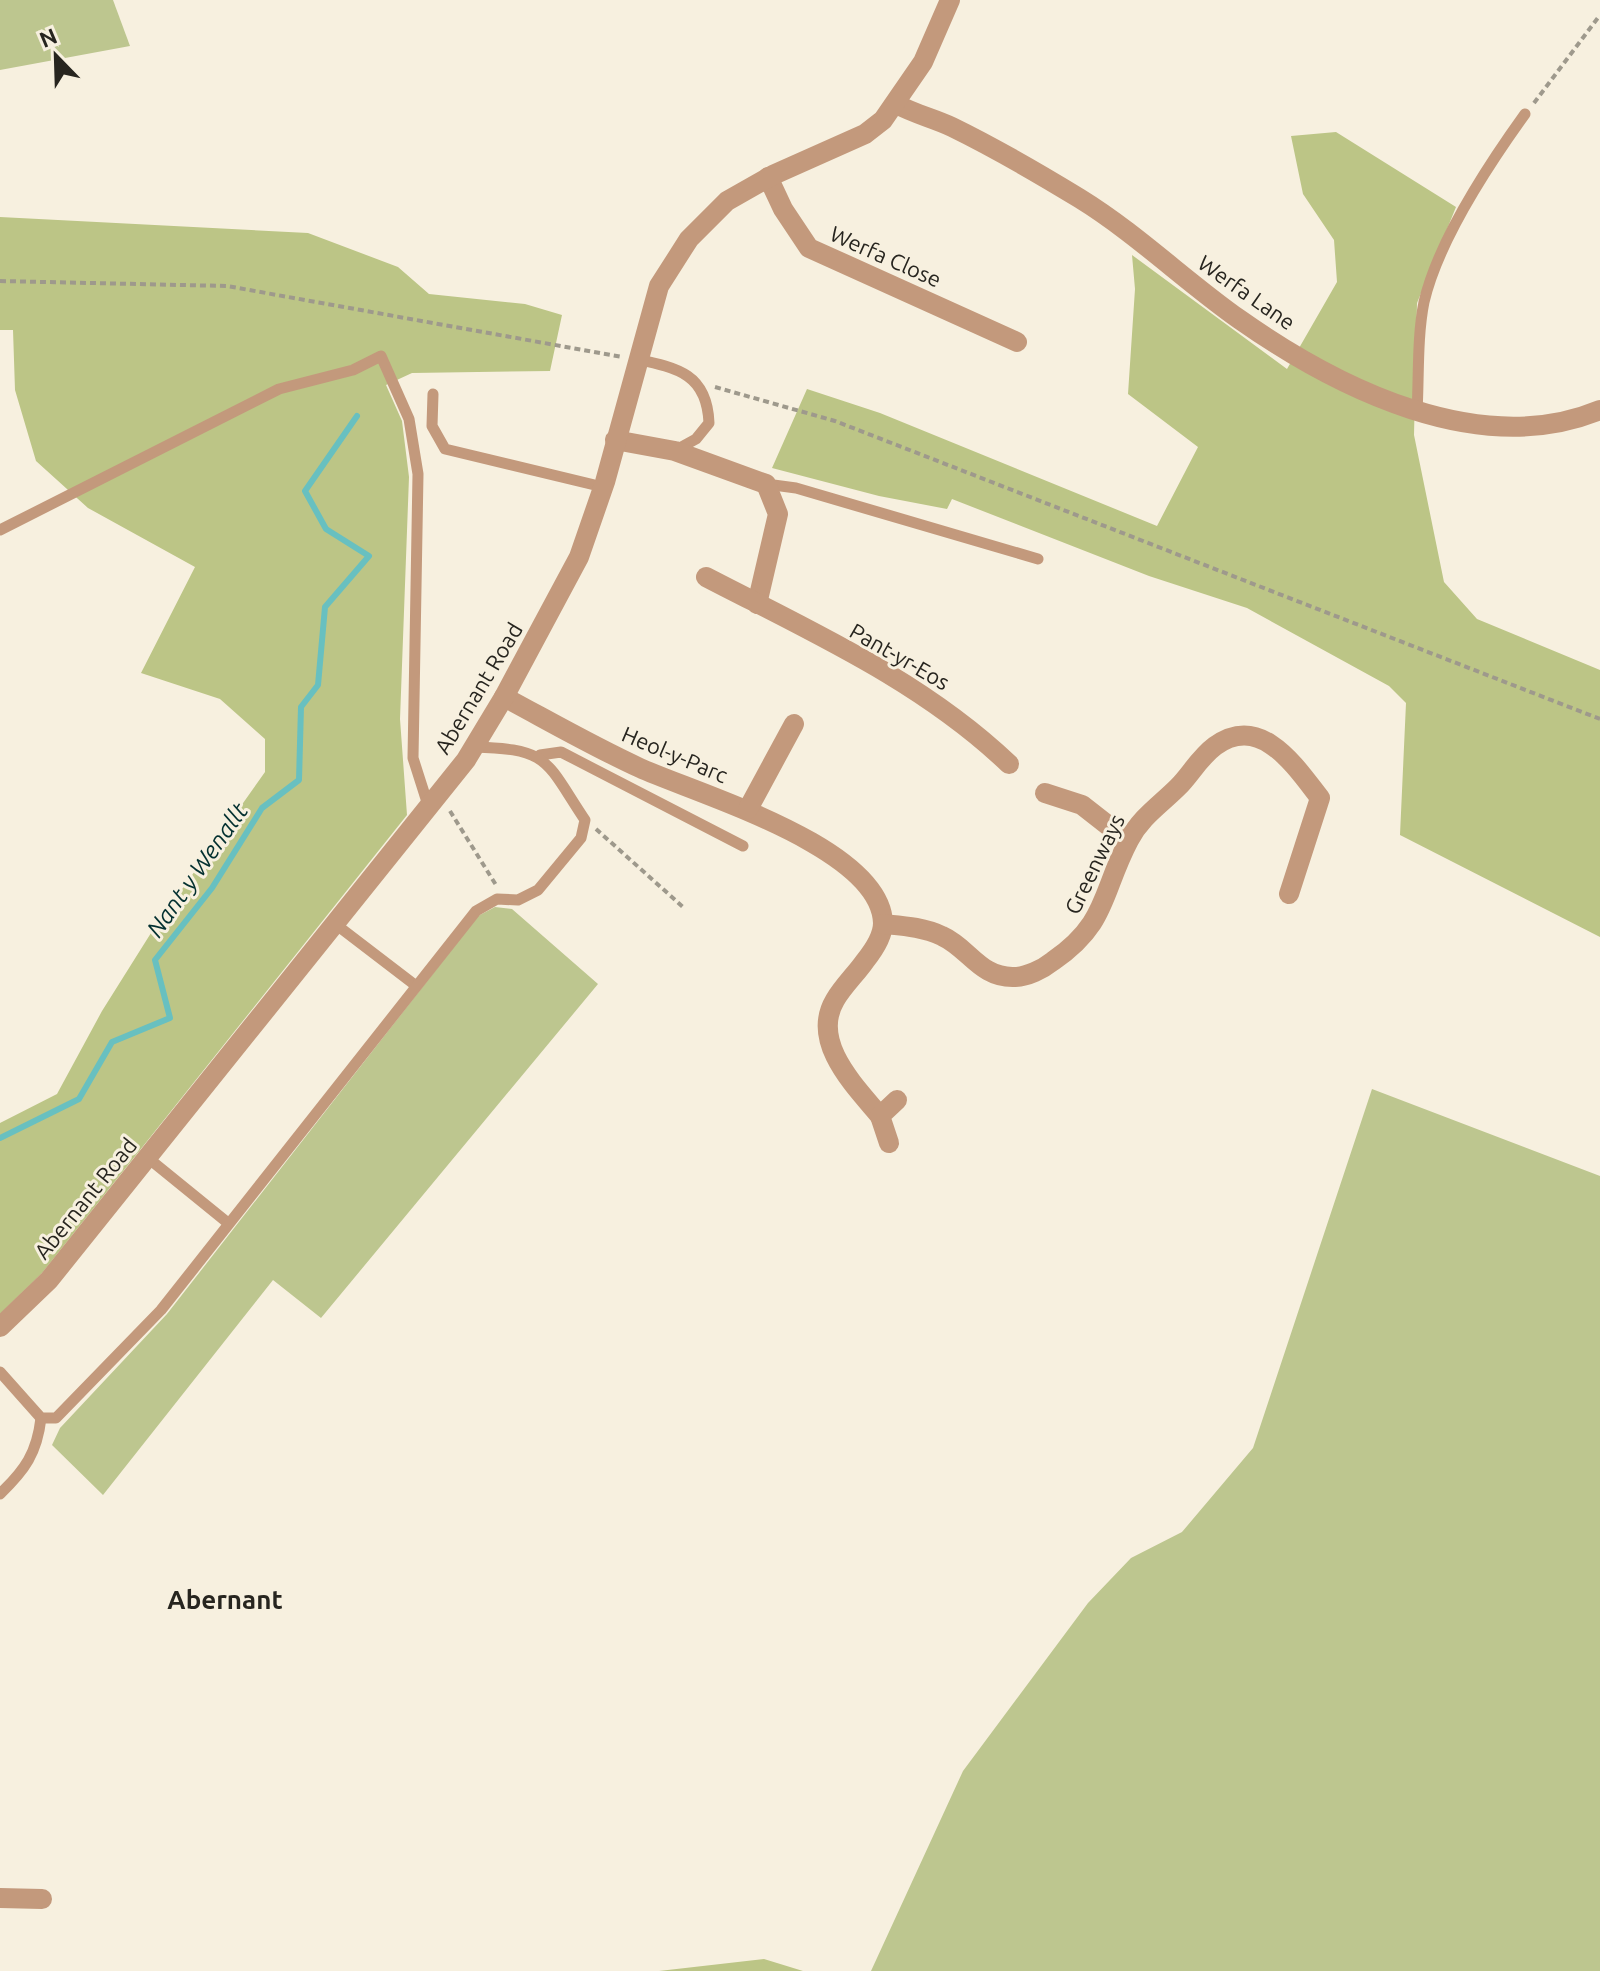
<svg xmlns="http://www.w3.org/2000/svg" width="1600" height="1971" font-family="Ubuntu,sans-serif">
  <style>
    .green { fill: #bdc68f }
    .forest { fill: #bcc586 }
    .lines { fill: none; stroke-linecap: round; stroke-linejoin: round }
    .stream { stroke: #68c0c0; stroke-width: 6 }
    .path { stroke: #9e998c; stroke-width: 4; stroke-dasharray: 6 4; stroke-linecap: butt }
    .service { stroke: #c3997c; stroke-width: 11 }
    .minor { stroke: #c3997c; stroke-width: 20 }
    .labels { text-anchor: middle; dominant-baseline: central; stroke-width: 6; stroke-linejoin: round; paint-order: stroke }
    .street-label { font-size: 22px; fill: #27251f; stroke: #f7f0df }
    .water-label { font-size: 24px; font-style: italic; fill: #033030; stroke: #f7f0df }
    .quarter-label { font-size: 26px; font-weight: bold; fill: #27251f; stroke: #f7f0df }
  </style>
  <rect width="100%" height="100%" fill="#f7f0df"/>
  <!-- green -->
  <g class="green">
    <polygon points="0,0 113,0 130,46 0,70"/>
    <polygon points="495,907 512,909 598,984 321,1318 273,1280 103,1495 52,1445 60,1428 167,1314 478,916"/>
    <polygon points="1372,1089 1600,1176 1600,1971 871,1971 963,1771 1088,1603 1131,1558 1182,1532 1253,1448"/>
  </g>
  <!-- forest -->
  <g class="forest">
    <polygon points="1336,132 1456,207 1417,303 1414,435 1444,582 1477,619 1600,670 1600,937 1400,835 1406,703 1389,686 1247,608 1149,576 952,499 947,509 879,496 772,468 807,389 880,413 1157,526 1198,447 1128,394 1135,289 1132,255 1287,369 1337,282 1334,240 1303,194 1291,136"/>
    <polygon points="0,217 308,233 398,267 429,294 525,304 562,315 550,371 412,373 386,385 402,421 409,477 400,719 407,815 42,1273 0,1314 0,1123 57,1094 102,1011 151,933 265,772 265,739 220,699 141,673 195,567 88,508 36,461 15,390 13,330 0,330"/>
    <polygon points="764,1959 803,1971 659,1971"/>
  </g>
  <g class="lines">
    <!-- stream -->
    <polyline class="stream" points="0,1138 79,1099 112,1042 170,1018 155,960 212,888 262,808 299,780 301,707 318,685 325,607 369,556 326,529 305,491 357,416"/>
    <!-- path -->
    <g class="path">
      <polyline points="1534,103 1600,15"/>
      <polyline points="0,281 227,286 622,357"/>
      <polyline points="715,387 835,421 1600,719"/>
      <polyline points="450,811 496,885"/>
      <polyline points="596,829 683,907"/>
    </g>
    <!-- service -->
    <g class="service">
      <path d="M 636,359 C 678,368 707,374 709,423 L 696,439 L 676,450"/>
      <polyline points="433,394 432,426 445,449 603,487"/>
      <path d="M 1417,412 C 1419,377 1417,337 1424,302 C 1438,242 1489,164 1525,114"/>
      <polyline points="766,484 796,488 1038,559"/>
      <polyline points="0,530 279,389 353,370 381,356 409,419 418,474 413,758 428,805"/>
      <polyline points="540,755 561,752 743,846"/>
      <polyline points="334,923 415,985"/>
      <polyline points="148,1158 228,1223"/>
      <path d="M 0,1372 L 41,1418 L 56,1418 L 161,1310 L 476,911 L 497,899 L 518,900 L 538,890 L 581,838 L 585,820 C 545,760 550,749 474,747"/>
      <path d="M 0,1494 C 25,1470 37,1453 41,1418"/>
    </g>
    <!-- minor -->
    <g class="minor">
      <path d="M 896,104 C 917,115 933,118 952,127 C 995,148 1038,173 1079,198 C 1136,233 1185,281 1239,319 C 1337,388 1480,460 1600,410"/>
      <polyline points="768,177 783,209 809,248 1017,342"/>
      <polyline points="615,440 675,451 766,484 778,514 757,604"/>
      <path d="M 706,577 C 812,632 922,681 1009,764"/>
      <path d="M 504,697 C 549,721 594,747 640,768 C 697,794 881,847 883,923 C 883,937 873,951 865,961 C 856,974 843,986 835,1000 C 810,1042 855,1086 880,1116"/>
      <polyline points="1045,793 1082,805 1128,841"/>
      <polyline points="748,809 794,724"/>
      <path d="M 883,924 C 903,926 923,927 942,936 C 969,948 980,978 1014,977 C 1027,977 1043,969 1053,961 C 1108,923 1101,893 1129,840 C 1141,817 1160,805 1178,787 C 1191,774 1199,758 1215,746 C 1261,713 1295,766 1320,798 L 1289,894"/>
      <polyline points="889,1143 880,1116 897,1100"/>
      <polyline points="0,1327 49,1280 466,760 504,697 579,557 605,482 659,286 689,239 727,201 773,175 865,134 883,120 923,62 950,0"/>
      <polyline points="0,1898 42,1899"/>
    </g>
  </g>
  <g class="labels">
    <!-- street labels -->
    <g class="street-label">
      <text transform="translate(886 256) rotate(24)">Werfa Close</text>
      <text transform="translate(1247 292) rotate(35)">Werfa Lane</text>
      <text transform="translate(900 656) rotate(30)">Pant-yr-Eos</text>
      <text transform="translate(478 688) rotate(-59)">Abernant Road</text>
      <text transform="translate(675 754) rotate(23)">Heol-y-Parc</text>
      <text transform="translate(1094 864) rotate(-64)">Greenways</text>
      <text transform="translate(85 1198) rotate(-51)">Abernant Road</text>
    </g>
    <!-- water labels -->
    <g class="water-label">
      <text transform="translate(197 870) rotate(-55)">Nant y Wenallt</text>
    </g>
    <!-- quarter labels -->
    <g class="quarter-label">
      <text x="225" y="1599">Abernant</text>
    </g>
  </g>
  <!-- north arrow -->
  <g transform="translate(56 56) rotate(337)" stroke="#f7f0df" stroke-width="6" paint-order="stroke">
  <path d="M0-6L14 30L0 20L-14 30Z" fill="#27251f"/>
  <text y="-12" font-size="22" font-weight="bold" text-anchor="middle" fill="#27251f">N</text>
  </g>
</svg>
